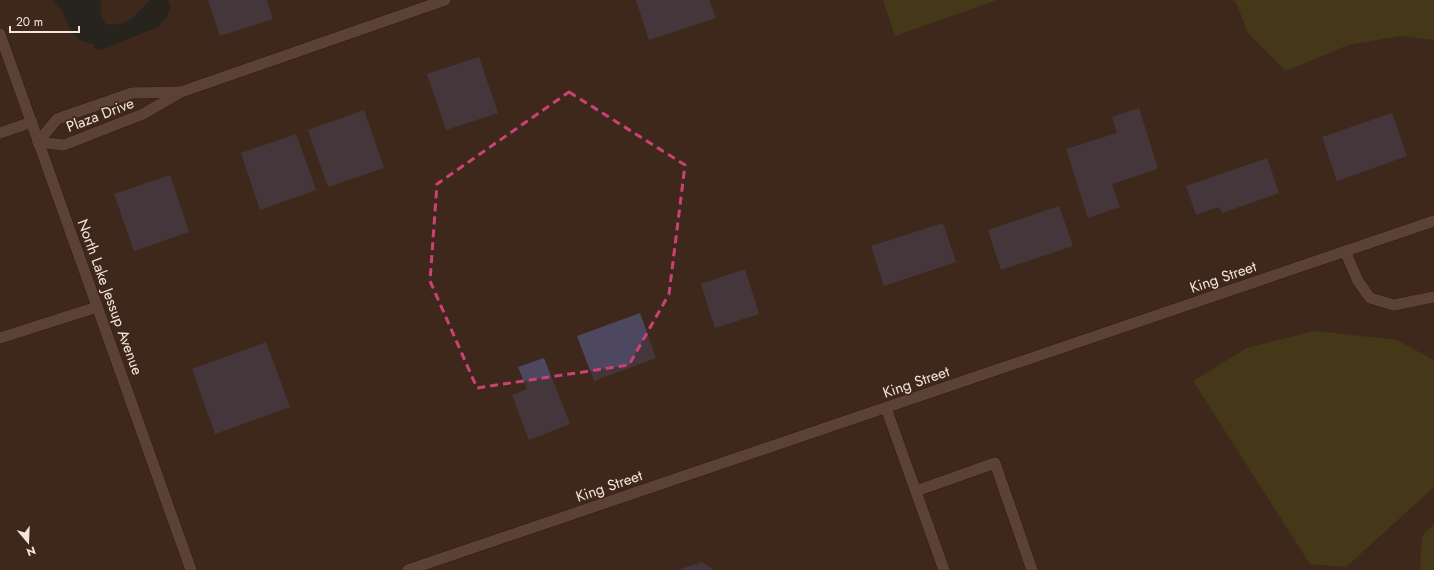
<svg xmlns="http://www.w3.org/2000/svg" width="1434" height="570" font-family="Jost,sans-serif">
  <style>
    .green { fill: #4c4d15 }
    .water { fill: #0d1e21 }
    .building { fill: #4d4860 }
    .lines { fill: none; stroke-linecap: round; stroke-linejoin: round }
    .service-casing { stroke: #241005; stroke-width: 12 }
    .minor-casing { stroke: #241005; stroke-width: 12 }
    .tertiary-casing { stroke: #241005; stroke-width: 12 }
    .service { stroke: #7e6356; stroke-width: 11 }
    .minor { stroke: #7e6356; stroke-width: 11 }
    .tertiary { stroke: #7e6356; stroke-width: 11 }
    .marked { fill: none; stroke: #cc4175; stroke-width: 3; stroke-dasharray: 8 5; stroke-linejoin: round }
    .labels { text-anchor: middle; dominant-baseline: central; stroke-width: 3.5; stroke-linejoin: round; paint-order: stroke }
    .street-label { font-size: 15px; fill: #f4e5dd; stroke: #3e281b }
  </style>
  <rect width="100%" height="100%" fill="#3e281b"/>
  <!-- green -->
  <g class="green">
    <polygon points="883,0 997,0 895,36"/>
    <polygon points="1232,0 1434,0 1434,40 1401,36 1348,45 1286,71 1248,33 1236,2"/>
    <polygon points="1315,331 1397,340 1434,360 1434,487 1346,567 1310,564 1193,381 1247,348"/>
    <polygon points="1434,524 1434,570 1420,570 1422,536"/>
  </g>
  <!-- water -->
  <path class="water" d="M 52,0 L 102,0 C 98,8 101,17 106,24 C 129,28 136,13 150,0 L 168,0 L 171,7 L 166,19 L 156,28 L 102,49 L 95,50 L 94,45 L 80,40 L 72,33 L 61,9 Z"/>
  <!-- building -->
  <g class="building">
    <polygon points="208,0 267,0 273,19 220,36"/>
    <polygon points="636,0 709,0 716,18 649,40"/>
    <polygon points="479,57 498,113 446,130 427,74"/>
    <polygon points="1139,108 1158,169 1112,184 1120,207 1088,218 1066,149 1117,133 1112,117"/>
    <polygon points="364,110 384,168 328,187 308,130"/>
    <polygon points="1392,113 1407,156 1337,181 1322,137"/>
    <polygon points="296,134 316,190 260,210 241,153"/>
    <polygon points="1267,158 1279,193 1222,213 1219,207 1196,215 1186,186"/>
    <polygon points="170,175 189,232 134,251 114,194"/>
    <polygon points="1059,206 1073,246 1001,270 988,230"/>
    <polygon points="943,223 956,262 884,286 871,246"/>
    <polygon points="745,269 759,314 715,328 701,284"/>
    <polygon points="640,313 656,358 594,381 577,336"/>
    <polygon points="266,342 290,407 215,434 192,369"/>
    <polygon points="544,358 570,424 529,440 512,395 527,389 518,367"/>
    <polygon points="702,562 714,570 678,570"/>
  </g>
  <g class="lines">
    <defs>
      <g id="service">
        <polyline points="0,133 32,122"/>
        <polyline points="1345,251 1358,281 1370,298 1394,305 1434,297"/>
        <polyline points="0,338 97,307"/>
        <polyline points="886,408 944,570"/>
        <polyline points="916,491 995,463 1032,570"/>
      </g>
      <g id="minor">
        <polyline points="38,142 64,145 143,114 181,92 445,0"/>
        <polyline points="38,142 57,119 132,93 181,92"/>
        <polyline points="408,570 1434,221"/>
      </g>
      <polyline id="tertiary" points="0,34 191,570"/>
    </defs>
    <!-- service casing -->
    <use href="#service" class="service-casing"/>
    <!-- minor casing -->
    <use href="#minor" class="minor-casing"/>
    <!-- tertiary casing -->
    <use href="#tertiary" class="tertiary-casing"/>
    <!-- service -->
    <use href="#service" class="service"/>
    <!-- minor -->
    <use href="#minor" class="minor"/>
    <!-- tertiary -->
    <use href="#tertiary" class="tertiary"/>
  </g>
  <!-- marked area -->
  <path d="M0 0H1434V570H0ZM 569,92 L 685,165 L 669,294 L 629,365 L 477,388 L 430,281 L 437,184 Z" fill="#3e281b" fill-opacity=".55" fill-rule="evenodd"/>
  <path class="marked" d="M 569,92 L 685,165 L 669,294 L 629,365 L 477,388 L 430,281 L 437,184 Z"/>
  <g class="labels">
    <!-- street labels -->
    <g class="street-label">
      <text transform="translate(100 115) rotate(-21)">Plaza Drive</text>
      <text transform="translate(1223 277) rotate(-19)">King Street</text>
      <text transform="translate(110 297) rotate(70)">North Lake Jessup Avenue</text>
      <text transform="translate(916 382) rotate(-19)">King Street</text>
      <text transform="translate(609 486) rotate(-19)">King Street</text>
    </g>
  </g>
  <!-- north arrow -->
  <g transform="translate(28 542) rotate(161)" stroke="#3e281b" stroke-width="3" paint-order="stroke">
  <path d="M0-3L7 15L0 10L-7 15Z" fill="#f4e5dd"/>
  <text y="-6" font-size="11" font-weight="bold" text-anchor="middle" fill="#f4e5dd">N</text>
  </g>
  <!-- scale -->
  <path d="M10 26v6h69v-6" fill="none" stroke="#f4e5dd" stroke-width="2"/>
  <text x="16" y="26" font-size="12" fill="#f4e5dd" stroke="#3e281b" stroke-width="3" paint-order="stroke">20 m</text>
</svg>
